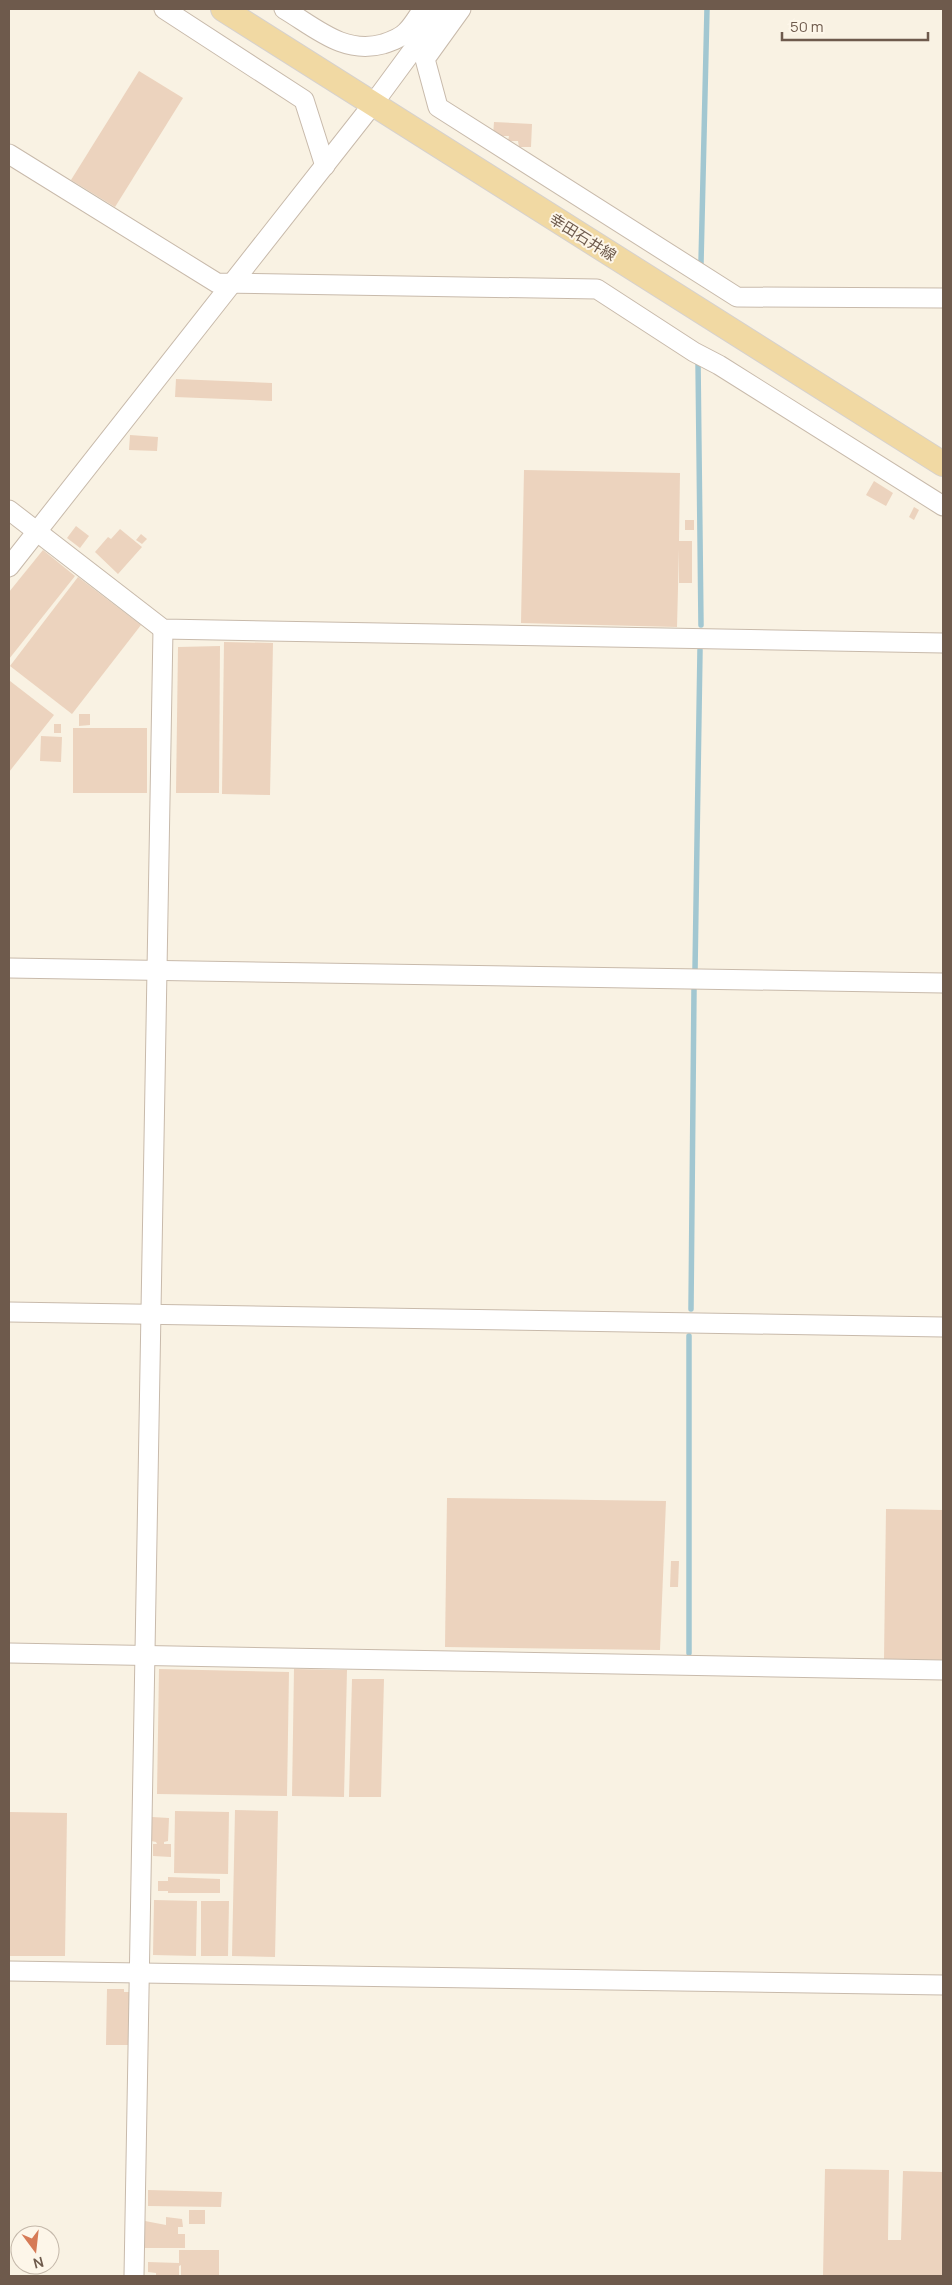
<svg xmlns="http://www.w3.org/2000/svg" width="952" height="2285" font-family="Manrope,'Noto Sans JP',sans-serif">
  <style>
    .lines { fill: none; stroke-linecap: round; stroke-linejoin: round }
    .stream { stroke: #a2c7d1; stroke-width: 5.5 }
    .building { fill: #ecd3be }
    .minor-casing { stroke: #c8baab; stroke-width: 21 }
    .major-casing { stroke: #d6d1cd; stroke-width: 26 }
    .minor { stroke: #fff; stroke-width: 19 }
    .major { stroke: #f1d9a3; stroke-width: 24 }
    .labels { text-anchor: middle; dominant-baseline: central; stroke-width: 4; stroke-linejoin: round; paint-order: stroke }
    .street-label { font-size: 15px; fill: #6e5a4c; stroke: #fdf6e9 }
  </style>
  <rect width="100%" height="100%" fill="#f9f2e3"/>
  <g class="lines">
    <!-- stream -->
    <g class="stream">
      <polyline points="701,263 707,9"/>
      <polyline points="698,361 701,625"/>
      <polyline points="695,971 700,650"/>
      <polyline points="691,1309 694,990"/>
      <polyline points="689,1336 689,1653"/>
    </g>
  </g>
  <!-- building -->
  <g class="building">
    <polygon points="139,71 183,98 115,207 71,180"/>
    <polygon points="494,122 532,124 531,147 519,147 518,141 508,141 509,136 493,136"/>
    <polygon points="176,379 272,383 272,401 175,397"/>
    <polygon points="130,435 158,437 157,451 129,450"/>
    <polygon points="524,470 680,473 679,541 692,541 692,583 679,583 679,549 677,627 521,623"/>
    <polygon points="874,481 893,493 886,506 866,495"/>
    <polygon points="914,507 919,510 914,520 909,517"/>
    <rect x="685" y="520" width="9" height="10"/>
    <polygon points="76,526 89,536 80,548 67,538"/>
    <polygon points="120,529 142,547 118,574 95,552 108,537 111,539"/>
    <polygon points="141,534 147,539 142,544 136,540"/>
    <polygon points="43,550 75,576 9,659 9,592"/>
    <polygon points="78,577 141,625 72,714 10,666"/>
    <polygon points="224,642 273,643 270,795 222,794"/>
    <polygon points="220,646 219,793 176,793 178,647"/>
    <polygon points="10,681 54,715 9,772 9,683"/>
    <polygon points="79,714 90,714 90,725 79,726"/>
    <rect x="54" y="724" width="7" height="9"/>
    <rect x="73" y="728" width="74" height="65"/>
    <polygon points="41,736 62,737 61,762 40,761"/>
    <polygon points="447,1498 666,1501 660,1650 445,1647"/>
    <polygon points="886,1509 943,1510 943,1660 884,1659"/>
    <polygon points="671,1561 679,1561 678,1587 670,1587"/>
    <polygon points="159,1669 289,1672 287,1796 157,1794"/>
    <polygon points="294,1669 347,1670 344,1797 292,1796"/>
    <polygon points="352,1679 384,1679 381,1797 349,1797"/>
    <polygon points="235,1810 278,1811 275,1957 232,1956"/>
    <polygon points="175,1811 229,1812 228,1874 174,1873"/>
    <polygon points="9,1812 67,1813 65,1956 9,1956"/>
    <polygon points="152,1817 169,1818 168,1841 164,1842 164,1844 171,1844 171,1857 153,1856 153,1844 157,1844 156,1842 151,1841"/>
    <polygon points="168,1877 220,1879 220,1893 168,1893 168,1891 158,1891 158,1881 168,1881"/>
    <polygon points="154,1900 197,1901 196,1956 153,1955"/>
    <polygon points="201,1901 229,1901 228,1956 201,1956"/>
    <polygon points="107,1989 124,1989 124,1992 129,1992 129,2045 106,2045"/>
    <polygon points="825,2169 889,2170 888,2240 901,2240 903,2171 943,2172 943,2276 823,2276"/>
    <polygon points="148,2190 222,2192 221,2207 148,2206"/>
    <rect x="189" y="2210" width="16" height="14"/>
    <polygon points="166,2217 182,2219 183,2227 178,2227 178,2234 185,2234 185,2248 144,2248 145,2221 166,2225"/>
    <polygon points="179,2250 219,2250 219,2276 181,2276 181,2265 179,2266 179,2276 156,2276 156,2273 148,2272 148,2262 179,2263"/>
  </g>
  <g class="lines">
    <defs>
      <g id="minor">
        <polyline points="164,9 304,100 325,166"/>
        <path d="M 284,9 C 316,28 344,55 383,44 C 392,41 401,38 407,31 C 413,25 418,16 423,9"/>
        <polyline points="461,9 425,59 438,107 737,297 943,298"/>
        <polyline points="9,154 217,283 597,289 694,352 719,365 943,506"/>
        <polyline points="9,510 163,629 943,643"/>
        <polyline points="9,567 373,104 443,9"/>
        <polyline points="9,968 943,983"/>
        <polyline points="9,1312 943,1327"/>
        <polyline points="9,1653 943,1670"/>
        <polyline points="9,1971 943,1985"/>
        <polyline points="134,2276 163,629"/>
      </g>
      <polyline id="major" points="223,9 943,464"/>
    </defs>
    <!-- minor casing -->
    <use href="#minor" class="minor-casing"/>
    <!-- major casing -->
    <use href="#major" class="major-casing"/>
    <!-- minor -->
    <use href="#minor" class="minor"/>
    <!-- major -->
    <use href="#major" class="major"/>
  </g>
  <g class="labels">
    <!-- street labels -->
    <g class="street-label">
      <text transform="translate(583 237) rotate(32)">幸田石井線</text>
    </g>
  </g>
  <!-- border -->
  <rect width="952" height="2285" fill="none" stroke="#6e5a4c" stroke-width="20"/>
  <!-- north arrow -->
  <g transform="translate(35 2250) rotate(165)"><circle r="24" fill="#fdf6e9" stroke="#c4b8aa"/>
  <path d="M0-4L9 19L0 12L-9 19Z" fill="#d67a56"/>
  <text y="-8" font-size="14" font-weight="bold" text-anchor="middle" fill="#6e5a4c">N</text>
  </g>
  <!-- scale -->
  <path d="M782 32v8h146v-8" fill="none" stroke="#6e5a4c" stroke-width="2.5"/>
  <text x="790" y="32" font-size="15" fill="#6e5a4c" stroke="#fdf6e9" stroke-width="4" paint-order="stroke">50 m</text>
</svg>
